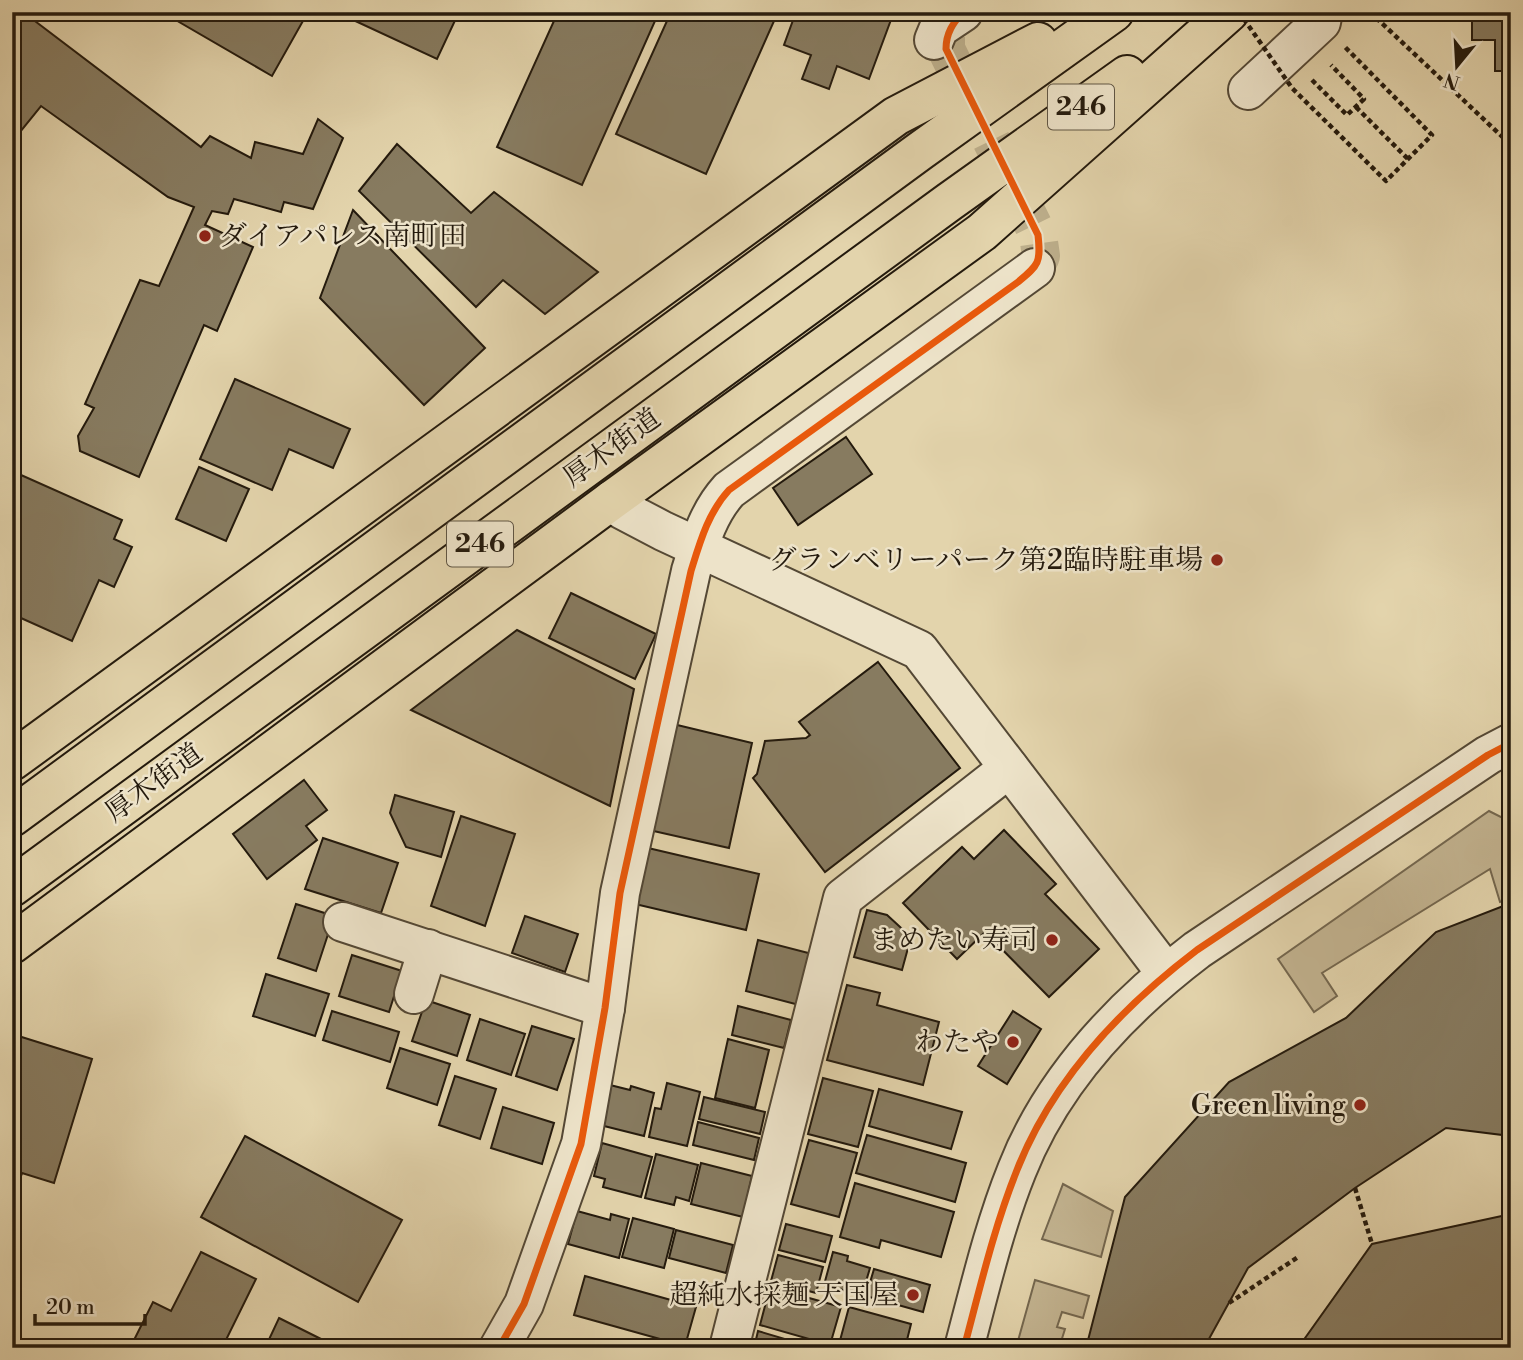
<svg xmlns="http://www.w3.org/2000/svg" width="1523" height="1360" font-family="'Libre Bodoni','Noto Serif JP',serif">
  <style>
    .green { fill: #c3b491; stroke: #74674f; stroke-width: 2 }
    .building { fill: #877b60; stroke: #241a0d; stroke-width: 2 }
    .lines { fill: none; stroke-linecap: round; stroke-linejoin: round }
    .minor-tunnel { stroke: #bdaf8c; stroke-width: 38; stroke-dasharray: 38 19; stroke-linecap: butt }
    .minor-casing { stroke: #544835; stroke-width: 42 }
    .highway-casing { stroke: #241a0d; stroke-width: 42 }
    .path { stroke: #241a0d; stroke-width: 4.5; stroke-dasharray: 5 3.5; stroke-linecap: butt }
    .minor { stroke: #ede3c9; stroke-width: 38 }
    .highway { stroke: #e3d4ac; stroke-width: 38 }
    .path-bridge { stroke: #241a0d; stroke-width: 4.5; stroke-dasharray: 5 3.5; stroke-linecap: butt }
    .cycleway-casing { stroke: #ede3c9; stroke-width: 11 }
    .cycleway { stroke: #e8590c; stroke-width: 7 }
    .poi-dot { fill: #8f2418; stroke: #ede3c9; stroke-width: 2.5 }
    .labels { text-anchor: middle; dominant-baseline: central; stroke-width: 5; stroke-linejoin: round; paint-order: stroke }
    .shield { fill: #ede3c9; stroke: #605645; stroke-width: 2 }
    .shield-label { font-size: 26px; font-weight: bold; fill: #241a0d }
    .poi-label { font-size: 28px; fill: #241a0d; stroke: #ede3c9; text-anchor: end }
    .street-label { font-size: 28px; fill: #241a0d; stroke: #ede3c9 }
  </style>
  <rect width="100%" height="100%" fill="#e3d4ac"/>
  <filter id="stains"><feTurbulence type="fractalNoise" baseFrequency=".00286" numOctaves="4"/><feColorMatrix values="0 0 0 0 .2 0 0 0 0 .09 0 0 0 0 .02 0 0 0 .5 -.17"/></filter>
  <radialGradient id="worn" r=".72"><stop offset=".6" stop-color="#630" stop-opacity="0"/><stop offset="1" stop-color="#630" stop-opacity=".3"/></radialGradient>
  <!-- green -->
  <g class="green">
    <polygon points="1489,811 1511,822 1511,898 1500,902 1490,869 1322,973 1337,996 1314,1012 1278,959"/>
    <polygon points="1063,1184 1113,1211 1101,1257 1042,1239"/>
    <polygon points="1035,1280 1089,1296 1083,1318 1062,1312 1057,1327 1065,1329 1059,1348 1016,1348"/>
  </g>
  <!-- building -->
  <g class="building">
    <polygon points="12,12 23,12 201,147 210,136 251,158 255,142 303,154 318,119 343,138 313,209 284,202 281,212 234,199 228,214 212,211 205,225 253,247 217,331 204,325 139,477 80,451 78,436 94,408 85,404 140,280 159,286 194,207 168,197 41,106 12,142 12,89 15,85 12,83"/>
    <polygon points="162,12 308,12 272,76"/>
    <polygon points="336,12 459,12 437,59"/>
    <polygon points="558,12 659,12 582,185 497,147"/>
    <polygon points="671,12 778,12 706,174 616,134"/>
    <polygon points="796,12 880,12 892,17 869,79 837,66 829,89 802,79 811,55 784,45"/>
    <polygon points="1472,15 1511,15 1511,71 1495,71 1495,40 1472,40"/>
    <polygon points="397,144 471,213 494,192 598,272 545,314 503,280 476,307 359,191"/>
    <polygon points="353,210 485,348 424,405 320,298"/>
    <polygon points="235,379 350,429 333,468 289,449 272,490 200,459"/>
    <polygon points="846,437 872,474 798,525 773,488"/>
    <polygon points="199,467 249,489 226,541 176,519"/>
    <polygon points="12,471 122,520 114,539 132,547 114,587 99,580 72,641 12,614"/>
    <polygon points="571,593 656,634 635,679 549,638"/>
    <polygon points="517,630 634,689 610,806 411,710"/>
    <polygon points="878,662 960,768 825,872 753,778 757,774 765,741 806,738 810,735 799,722"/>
    <polygon points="673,724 752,743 729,848 649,830"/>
    <polygon points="304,780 327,810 306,826 317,840 267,879 233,834"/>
    <polygon points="395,795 454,812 441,857 406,847 390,813"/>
    <polygon points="461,816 515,834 485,926 431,906"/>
    <polygon points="1004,830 1056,884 1045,894 1099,949 1049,997 985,932 957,959 903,903 962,847 974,859"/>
    <polygon points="323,838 398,863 381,913 305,889"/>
    <polygon points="648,848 759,874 746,930 635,904"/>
    <polygon points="1511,903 1511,1136 1446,1128 1355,1188 1248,1268 1204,1348 1086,1348 1125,1197 1229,1082 1346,1018 1436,932"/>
    <polygon points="296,904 334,916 316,971 278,958"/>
    <polygon points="867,910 887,915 911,937 902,970 854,957"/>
    <polygon points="525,916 578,934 565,972 512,953"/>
    <polygon points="758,940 816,955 803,1006 746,991"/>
    <polygon points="352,955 402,971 389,1012 339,996"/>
    <polygon points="266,974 329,994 315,1036 253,1016"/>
    <polygon points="847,985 880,993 877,1005 939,1022 923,1085 827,1060"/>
    <polygon points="426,1000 470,1015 457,1056 412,1041"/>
    <polygon points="738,1006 791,1020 784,1048 732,1035"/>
    <polygon points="332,1011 399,1032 390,1062 323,1040"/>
    <polygon points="1013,1011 1041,1029 1007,1084 978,1066"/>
    <polygon points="480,1019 525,1034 511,1075 467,1060"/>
    <polygon points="532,1026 574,1039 557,1090 516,1076"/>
    <polygon points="12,1034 92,1059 54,1183 22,1173 16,1192 12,1190"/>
    <polygon points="728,1039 769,1050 755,1108 715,1098"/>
    <polygon points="400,1048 450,1064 437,1105 387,1088"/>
    <polygon points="455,1076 496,1089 480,1139 439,1125"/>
    <polygon points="823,1078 873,1091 858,1147 808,1134"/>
    <polygon points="667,1083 700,1092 687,1146 649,1137 655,1108 661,1109"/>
    <polygon points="610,1085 630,1090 631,1086 654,1093 644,1136 600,1125"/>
    <polygon points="879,1089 962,1112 951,1149 869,1126"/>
    <polygon points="704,1097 765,1112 760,1134 699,1119"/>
    <polygon points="503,1107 554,1123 542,1164 491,1148"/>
    <polygon points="698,1122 759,1138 754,1160 693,1145"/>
    <polygon points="867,1135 966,1163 955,1202 856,1173"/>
    <polygon points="245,1136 402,1220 358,1302 201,1217"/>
    <polygon points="809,1140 857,1153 839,1217 791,1204"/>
    <polygon points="602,1143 652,1157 641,1197 603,1187 605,1179 594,1176"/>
    <polygon points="656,1154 698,1165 689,1201 676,1197 674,1205 645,1198"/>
    <polygon points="701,1163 752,1176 743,1217 691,1204"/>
    <polygon points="855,1183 954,1212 941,1257 881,1240 879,1248 840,1237"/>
    <polygon points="577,1211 610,1220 611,1214 629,1219 619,1258 568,1244"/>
    <polygon points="1511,1214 1511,1348 1298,1348 1372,1244"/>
    <polygon points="633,1218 674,1229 664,1268 622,1257"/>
    <polygon points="786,1224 832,1236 825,1262 779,1250"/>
    <polygon points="676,1230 733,1245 726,1273 669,1258"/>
    <polygon points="201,1252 256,1279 222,1348 130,1348 153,1302 171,1311"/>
    <polygon points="833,1252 848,1256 847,1261 870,1268 862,1295 824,1285"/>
    <polygon points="778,1255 823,1267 816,1293 771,1281"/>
    <polygon points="874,1269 930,1285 923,1312 866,1296"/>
    <polygon points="585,1276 696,1307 685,1346 574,1315"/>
    <polygon points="770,1287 841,1307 830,1345 760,1325"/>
    <polygon points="849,1307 911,1324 905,1348 838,1348"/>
    <polygon points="279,1318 339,1348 265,1348"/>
    <polygon points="758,1331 815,1348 754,1348"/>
    <polygon points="1395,1340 1426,1348 1393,1348"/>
  </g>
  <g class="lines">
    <!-- minor-tunnel -->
    <polyline class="minor-tunnel" points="946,37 946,49 1038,235 1041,256 1035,268"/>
    <defs>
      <g id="minor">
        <polyline points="934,40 939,28 963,12"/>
        <polyline points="1248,90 1321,22 1323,12"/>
        <polyline points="612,500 623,510 663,531 919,650 1166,973"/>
        <polyline points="343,922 605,1008"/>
        <polyline points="414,994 428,949"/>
        <path d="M 499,1348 L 524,1304 L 581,1144 L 605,1008 L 620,893 L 691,571 C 700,542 708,513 729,490 L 1035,268"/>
        <polyline points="729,1348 843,898 1009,768"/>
        <path d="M 964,1348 C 980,1288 994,1227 1017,1170 C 1052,1081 1122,1007 1197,950 L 1488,755 L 1511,743"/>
      </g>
      <g id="highway">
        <polyline points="12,761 896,116 1038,42"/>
        <polyline points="12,817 920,151 1114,12"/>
        <polyline points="12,887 949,202 1127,75"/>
        <polyline points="12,944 612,500 982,232 1229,12"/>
      </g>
    </defs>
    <!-- minor casing -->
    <use href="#minor" class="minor-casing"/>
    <!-- highway casing -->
    <use href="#highway" class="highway-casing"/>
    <!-- path -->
    <g class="path">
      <polyline points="1370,12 1511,145"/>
      <polyline points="1312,80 1347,115 1364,99 1331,65"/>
      <polyline points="1356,107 1408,159"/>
      <polyline points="1355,1188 1372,1244"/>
      <polyline points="1229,1303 1298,1257"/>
    </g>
    <!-- minor -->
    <use href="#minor" class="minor"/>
    <!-- highway -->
    <use href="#highway" class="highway"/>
    <!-- path-bridge -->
    <polyline class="path-bridge" points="1239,12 1292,88 1386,181 1432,135 1344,46"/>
    <defs>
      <g id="cycleway">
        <path d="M 499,1348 L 524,1304 L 581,1144 L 605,1008 L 620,893 L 691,571 C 700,542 708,513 729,490 L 1018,282 C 1039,265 1041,262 1038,235 L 946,49 C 946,33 953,23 963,12"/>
        <path d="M 964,1348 C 980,1288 994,1227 1017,1170 C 1052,1081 1122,1007 1197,950 L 1488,755 L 1511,743"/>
      </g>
    </defs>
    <!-- cycleway casing -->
    <use href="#cycleway" class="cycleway-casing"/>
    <!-- cycleway -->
    <use href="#cycleway" class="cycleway"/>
  </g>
  <!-- markers -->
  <g class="poi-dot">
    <circle cx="205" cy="236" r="7"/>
    <circle cx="1217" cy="560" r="7"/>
    <circle cx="1052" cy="940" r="7"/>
    <circle cx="1013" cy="1042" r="7"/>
    <circle cx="1360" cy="1105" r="7"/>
    <circle cx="913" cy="1295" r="7"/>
  </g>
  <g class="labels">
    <!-- shield labels -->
    <g class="shield">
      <rect x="1048" y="84.5" width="66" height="45" rx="5"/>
      <rect x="447" y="521.5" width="66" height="45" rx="5"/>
    </g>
    <g class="shield-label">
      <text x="1081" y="107">246</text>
      <text x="480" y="544">246</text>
    </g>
    <!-- poi labels -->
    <g class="poi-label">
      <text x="219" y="236" text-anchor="start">ダイアパレス南町田</text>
      <text x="1203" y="560">グランベリーパーク第2臨時駐車場</text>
      <text x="1038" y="940">まめたい寿司</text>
      <text x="999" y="1042">わたや</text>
      <text x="1346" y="1105">Green living</text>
      <text x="899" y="1295">超純水採麺 天国屋</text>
    </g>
    <!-- street labels -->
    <g class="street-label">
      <text transform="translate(612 448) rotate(-36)">厚木街道</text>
      <text transform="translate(154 783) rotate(-36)">厚木街道</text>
    </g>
  </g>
  <!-- margin -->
  <rect width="1523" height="1360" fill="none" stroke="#e3d4ac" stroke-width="42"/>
  <rect x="14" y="14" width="1495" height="1332" fill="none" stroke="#241a0d" stroke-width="3.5"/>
  <rect x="21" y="21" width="1481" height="1318" fill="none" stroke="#241a0d" stroke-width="2"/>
  <!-- north arrow -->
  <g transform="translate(1457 66) rotate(198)" stroke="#ede3c9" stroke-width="5" paint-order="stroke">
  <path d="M0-5L12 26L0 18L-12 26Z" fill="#241a0d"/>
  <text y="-10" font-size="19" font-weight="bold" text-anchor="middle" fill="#241a0d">N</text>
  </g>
  <!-- scale -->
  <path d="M35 1314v10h110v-10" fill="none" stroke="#241a0d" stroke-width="3.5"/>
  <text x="46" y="1314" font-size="21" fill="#241a0d" stroke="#ede3c9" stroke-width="5" paint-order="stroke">20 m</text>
  <rect width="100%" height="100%" filter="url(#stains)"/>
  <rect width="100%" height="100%" fill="url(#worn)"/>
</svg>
